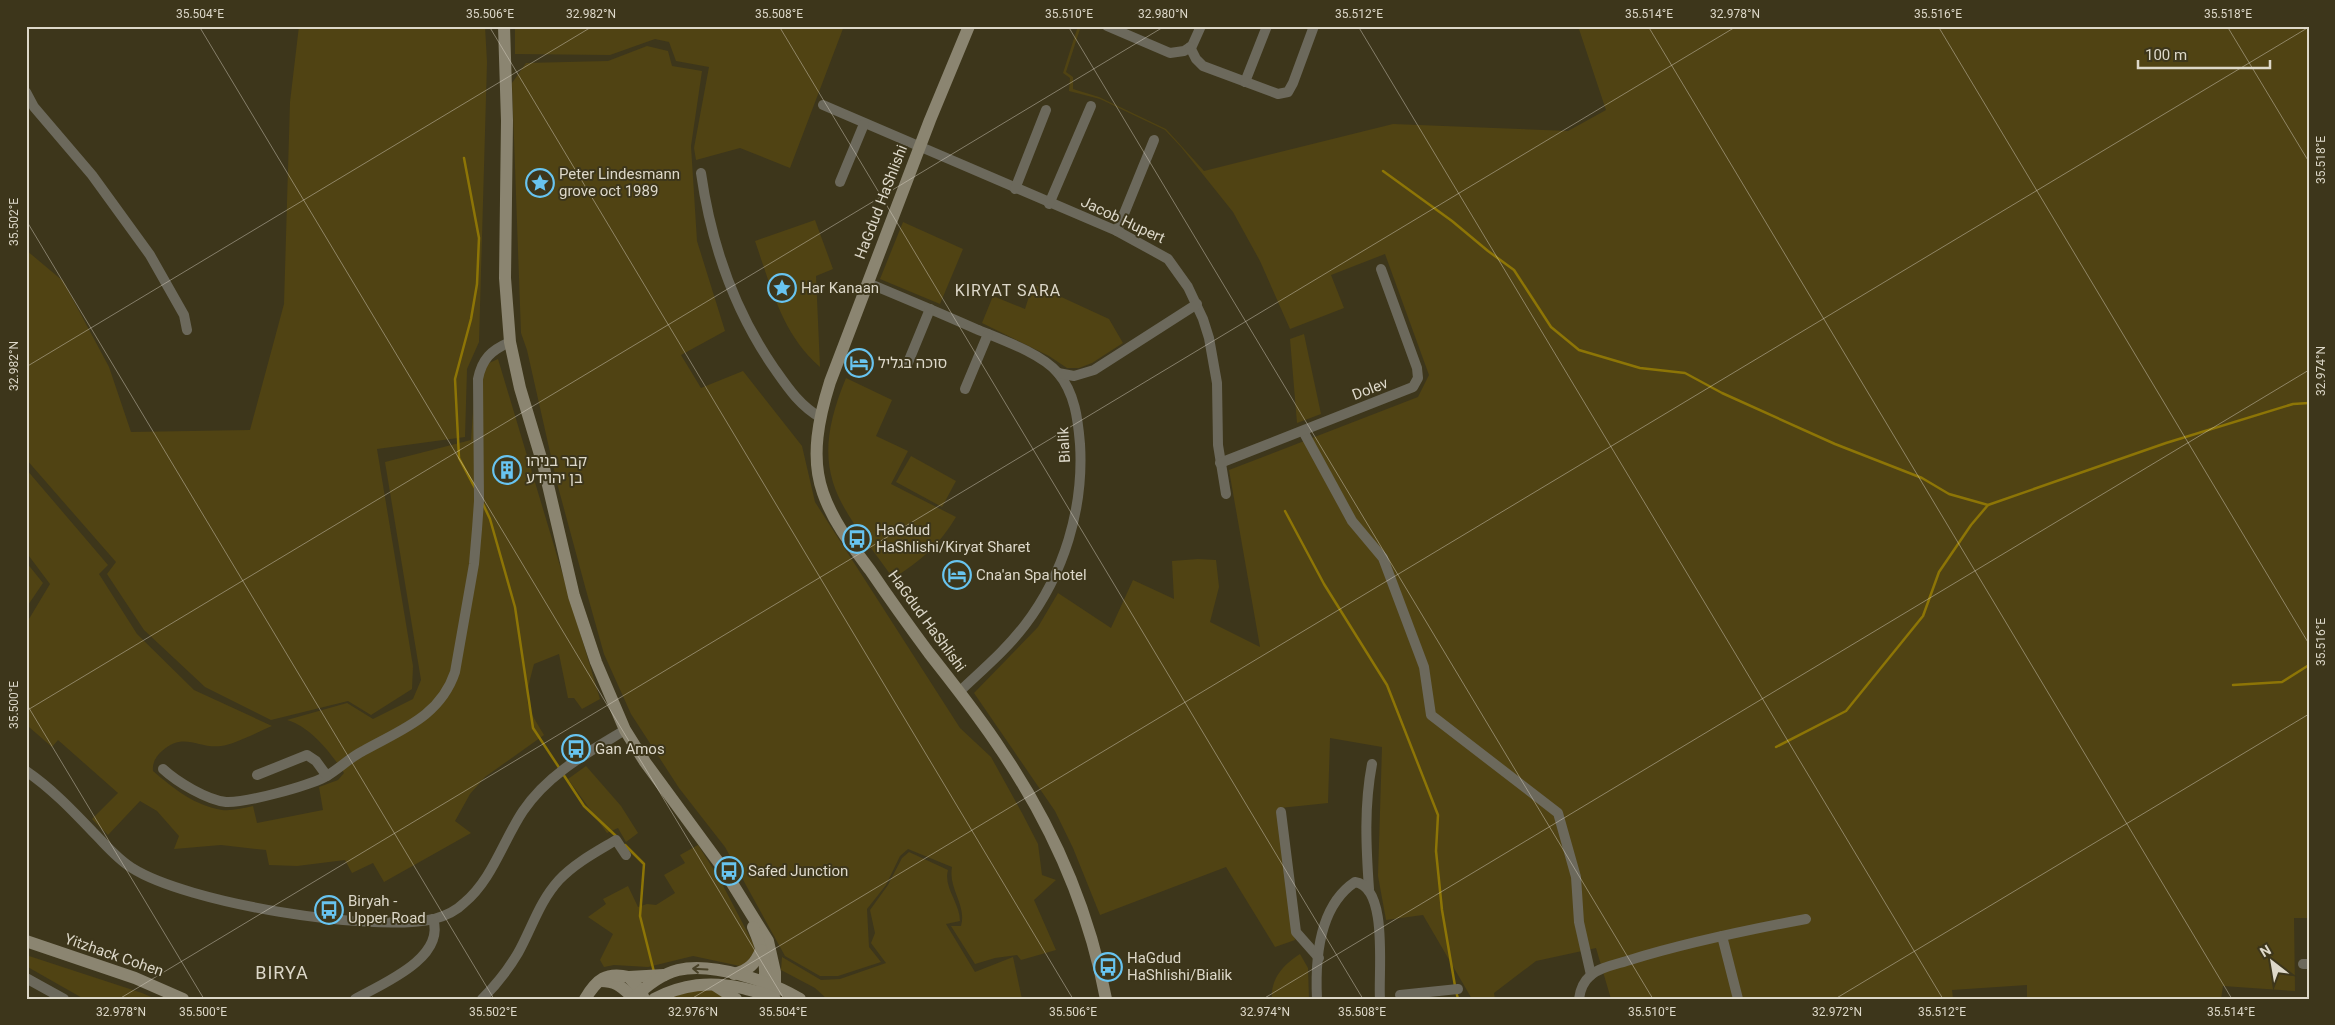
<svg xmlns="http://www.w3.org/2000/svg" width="2335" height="1025" font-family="Roboto,'Noto Sans Hebrew',sans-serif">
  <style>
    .green { fill: #504313 }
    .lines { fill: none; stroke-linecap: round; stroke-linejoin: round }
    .stream { stroke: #8d7506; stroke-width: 2.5 }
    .street { stroke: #6c695c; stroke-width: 10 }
    .secondary { stroke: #8b8571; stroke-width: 12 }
    .oneway { stroke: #494228 }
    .ticks { fill: none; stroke: #ddd8c9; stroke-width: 1; stroke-opacity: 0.45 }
    .labels { text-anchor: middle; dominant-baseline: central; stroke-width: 4; stroke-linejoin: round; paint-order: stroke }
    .poi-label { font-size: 15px; fill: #ddd8c9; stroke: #3d361b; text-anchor: start }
    .street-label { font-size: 15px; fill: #ddd8c9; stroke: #3d361b }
    .neighbourhood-label { font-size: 16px; letter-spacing: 1px; fill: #ddd8c9; stroke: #3d361b }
    .quarter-label { font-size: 18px; letter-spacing: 1px; fill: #ddd8c9; stroke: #3d361b }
    .neatline { fill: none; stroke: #ddd8c9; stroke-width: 2 }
    .ticks-label { font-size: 12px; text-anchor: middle; fill: #ddd8c9 }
  </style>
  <rect width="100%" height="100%" fill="#3d361b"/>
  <!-- green -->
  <g class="green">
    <polygon points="299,26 485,26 487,62 479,342 467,369 465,437 377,449 413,666 412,689 371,715 348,701 271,720 205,687 144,630 107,574 116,562 26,459 26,250 63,281 109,367 131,432 250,430 284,304 290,102"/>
    <polygon points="515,26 844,26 790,168 740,148 696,160 694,148 709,67 676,61 669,42 655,39 610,55 515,54"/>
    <polygon points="1078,26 1081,26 1066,72 1073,77 1073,89 1099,97 1166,129 1204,171 1393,124 1568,131 1606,110 1578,26 2309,26 2309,918 2294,918 2295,991 2223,986 2221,999 2027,999 2027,985 1952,990 1953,999 1611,999 1596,948 1536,961 1494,993 1495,999 1472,999 1423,915 1386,920 1378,876 1382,747 1330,738 1328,803 1280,808 1295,940 1275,947 1226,867 1100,915 1073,848 1055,811 974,693 1038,627 1058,593 1111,628 1133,580 1174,599 1172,561 1198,559 1216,560 1219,587 1210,622 1260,647 1229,470 1418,397 1429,375 1385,254 1331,275 1344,308 1290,329 1260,261 1233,212 1181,147 1165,130 1100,99 1069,91 1070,78 1063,73"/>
    <path d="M 647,46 L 668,51 L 672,66 L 702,71 L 691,146 L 697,241 L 725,331 L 681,355 L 701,388 L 743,371 L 802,446 L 815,502 L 960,728 L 991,757 L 1022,813 L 1038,844 L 1042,875 L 1056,880 L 1034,900 L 1056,950 L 1021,960 L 1017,955 L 995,958 L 975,964 L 951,926 L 961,926 C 967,905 948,889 952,867 L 908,849 L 900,856 L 886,885 L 867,909 L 869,947 L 881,962 L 838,976 L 820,976 L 785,956 L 725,847 L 679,788 L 631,714 L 604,654 L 586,590 L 557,483 L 527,350 L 521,333 L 512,83 L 526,63 L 608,61 Z"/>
    <path d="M 815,220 L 833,269 L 816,276 L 820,367 C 782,334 771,287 755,241 Z"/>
    <polygon points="903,222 963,249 940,304 880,279"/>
    <polygon points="1033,284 1109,319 1123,343 1092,363 1079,368 1067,368 1049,356 982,323 993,296 1025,309"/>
    <polygon points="1304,334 1321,414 1297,423 1290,339"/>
    <path d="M 498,359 L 600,699 L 582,709 L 574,698 L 568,698 L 559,654 L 534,664 C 524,703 523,700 544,735 L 485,777 L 470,794 L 455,821 L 471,833 L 384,882 L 373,863 L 352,873 L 345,860 L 297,866 L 269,865 L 266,850 L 221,845 L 174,849 L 179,836 L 157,811 L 140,801 L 108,835 L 92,819 L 118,793 L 58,740 L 52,747 L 29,727 L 26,730 L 26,624 L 50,584 L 26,552 L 26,469 L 108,565 L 99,574 L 137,634 L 194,690 L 272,726 C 260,731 233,745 221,746 C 198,749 184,731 162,751 C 156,756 152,763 153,771 C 173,788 195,806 222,810 C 232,811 243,808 253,806 L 257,823 L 323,810 L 319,787 L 338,780 L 344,773 C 331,753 311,727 287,720 L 347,703 L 373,719 L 413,699 L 421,680 L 385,462 L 471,440 L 476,369 Z"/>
    <path d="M 846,378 L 892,400 L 876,436 L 908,451 L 891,484 L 956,517 C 940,544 920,562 893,578 C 839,503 806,474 846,378 Z"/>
    <polygon points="911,456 956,481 942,507 896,482"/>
    <polygon points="26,562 43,583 26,608"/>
    <polygon points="586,766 621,806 638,833 626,842 618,828 607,833 568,779"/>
    <polygon points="698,845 719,878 754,945 755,950 748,961 740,966 693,956 648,967 614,965 604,967 600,960 613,934 588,917 606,904 603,899 628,886 638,907 647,904 656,905 675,893 664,875 685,863 680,855"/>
    <path d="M 909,852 L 948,870 C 943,887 960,903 960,921 L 946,924 L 975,972 L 1013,957 L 1022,999 L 827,999 L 815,988 L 781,970 L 782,957 L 821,980 L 840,979 L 886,963 L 871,943 L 875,933 L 870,910 L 888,885 L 902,858 Z"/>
    <path d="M 1300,954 L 1308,968 L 1309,999 L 1272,999 C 1270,979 1284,964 1300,954 Z"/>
    <polygon points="26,955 142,993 156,999 84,999 26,966"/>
    <polygon points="712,987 729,999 661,999"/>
  </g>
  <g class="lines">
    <!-- stream -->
    <g class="stream">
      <polyline points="464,158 479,238 477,284 471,319 455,379 459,458 475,488"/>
      <polyline points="1383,171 1452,221 1488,251 1514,270 1551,327 1579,350 1640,368 1685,373 1722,393 1835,444 1922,478 1949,494 1988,505 2166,443 2293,404 2309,403"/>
      <polyline points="483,504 490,519 515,607 533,728 560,769"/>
      <polyline points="1285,511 1324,584 1387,685 1438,815 1436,851 1442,910 1455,986"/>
      <polyline points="2233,685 2282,682 2309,665"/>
      <polyline points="1776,747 1846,711 1923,616 1939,572 1971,525 1988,505"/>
      <polyline points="563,774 584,806 616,836"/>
      <polyline points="625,845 644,864 640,916 654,972"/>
      <polyline points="1456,991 1458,999"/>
    </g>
    <!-- street -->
    <g class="street">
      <polyline points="1107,26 1170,53 1184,51 1192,46 1201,26"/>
      <polyline points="1190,47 1196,59 1203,66 1278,94 1288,92 1293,83 1314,26"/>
      <polyline points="1245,82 1267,26"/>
      <polyline points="26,92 34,107 92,175 150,255 184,315 187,330"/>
      <polyline points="823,105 1117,231 1168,259 1188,287 1203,319 1209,338 1217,383 1218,445 1226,494"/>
      <path d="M 701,173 C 711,243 734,310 774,368 C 788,388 799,405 821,418"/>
      <polyline points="840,182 864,124"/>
      <polyline points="1015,189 1046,110"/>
      <polyline points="1049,204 1091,106"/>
      <polyline points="1117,231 1154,140"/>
      <path d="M 868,283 C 904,298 940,313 976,329 C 1000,339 1041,353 1058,373 C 1075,393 1078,420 1080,444 C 1084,508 1064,574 1025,625 C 1006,650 982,670 959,692"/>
      <polyline points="907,365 930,309"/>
      <polyline points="1058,373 1074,376 1094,370 1197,304"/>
      <polyline points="965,389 988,334"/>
      <polyline points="1303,431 1352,521 1383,558 1424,667 1431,715 1558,813 1576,877 1579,922 1591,975"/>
      <polyline points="1220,463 1413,387 1418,378 1417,368 1381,269"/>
      <path d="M 163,769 C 177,782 207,800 226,802 C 247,803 307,786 325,777 C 339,769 349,758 363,751 C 400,730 440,717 455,672 L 474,564 L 477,529 L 479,501 L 478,379 C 482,359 491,350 510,342"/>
      <path d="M 26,771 C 51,788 72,810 93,832 C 105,844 117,859 132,868 C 187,903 370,933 434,919 C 445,916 456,911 464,903 C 492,880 503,841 523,811 C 548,774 587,753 625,730"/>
      <polyline points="257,775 307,755 316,761 327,776"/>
      <polyline points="1281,812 1296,932 1319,958"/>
      <path d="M 1369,889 C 1366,846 1364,806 1372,764"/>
      <polyline points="1722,936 1738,999"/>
      <polyline points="2303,964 2309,964"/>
      <polyline points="26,978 64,999"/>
      <polyline points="1400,995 1458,989"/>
      <path d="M 355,999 C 382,984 446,958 433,919"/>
      <path d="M 482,999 C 496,985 508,970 518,953 C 532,928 539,902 559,880 C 575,863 596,852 616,840 L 626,855"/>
      <path d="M 1317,999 C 1315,959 1319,906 1355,882 C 1389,887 1378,973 1380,999"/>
      <path d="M 1579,999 C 1580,990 1584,981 1591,975 C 1600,967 1618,964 1630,960 C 1688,942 1747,930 1806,919"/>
    </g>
    <!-- secondary -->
    <g class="secondary">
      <polyline points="504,26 507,121 505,278 510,342 520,388 544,468 574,596 596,662 625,730 645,762 722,867 768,941 775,972 775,986 772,999"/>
      <path d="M 969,26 L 930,120 L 830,382 C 819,417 810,457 823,493 C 833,522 852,546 870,570 C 889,598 909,626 929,653 C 954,685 979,716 1001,750 C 1052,825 1089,910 1106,999"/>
      <path d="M 753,927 C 761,946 770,969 762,990"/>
      <polyline points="26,941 135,978 183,999"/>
      <path d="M 734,974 C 749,970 755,964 761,950"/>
      <polyline points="629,977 664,975"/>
      <path d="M 601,981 C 618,981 623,989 635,999"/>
      <polyline points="716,986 736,999"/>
      <path d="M 585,999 C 597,979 606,972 629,977 L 641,991 L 644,999"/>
      <path d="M 633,999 C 645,987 662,974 678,970 C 713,962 769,981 800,999"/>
      <path d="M 654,999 C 683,984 710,981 742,988 C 754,991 765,993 775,999"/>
    </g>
  </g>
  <!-- one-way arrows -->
  <defs><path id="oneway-shaft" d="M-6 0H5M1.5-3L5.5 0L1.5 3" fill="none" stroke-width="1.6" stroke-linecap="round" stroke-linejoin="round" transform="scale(1.25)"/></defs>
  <use class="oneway" href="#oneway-shaft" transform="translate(700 969) rotate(-177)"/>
  <!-- ticks -->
  <path class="ticks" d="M 199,26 L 784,999M 489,26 L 1073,999M 779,26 L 1363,999M 1068,26 L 1653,999M 1358,26 L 1943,999M 1648,26 L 2232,999M 1938,26 L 2309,644M 2227,26 L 2309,162M 26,220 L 494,999M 26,367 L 593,26M 26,703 L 204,999M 26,711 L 1165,26M 119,999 L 1737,26M 691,999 L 2309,27M 1263,999 L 2309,370M 1835,999 L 2309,714"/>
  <!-- icons -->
  <defs>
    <symbol id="sight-ring" viewBox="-11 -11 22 22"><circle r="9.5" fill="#3d361b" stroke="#68c4f0" stroke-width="1.5"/><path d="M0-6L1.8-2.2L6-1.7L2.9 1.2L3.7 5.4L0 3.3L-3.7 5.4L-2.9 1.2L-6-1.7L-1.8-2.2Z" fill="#68c4f0"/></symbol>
    <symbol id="hotel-ring" viewBox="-11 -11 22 22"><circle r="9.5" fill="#3d361b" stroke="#68c4f0" stroke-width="1.5"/><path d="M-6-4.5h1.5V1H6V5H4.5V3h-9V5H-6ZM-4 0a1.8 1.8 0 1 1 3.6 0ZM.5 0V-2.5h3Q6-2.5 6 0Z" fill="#68c4f0"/></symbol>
    <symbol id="building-ring" viewBox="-11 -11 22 22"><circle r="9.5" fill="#3d361b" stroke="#68c4f0" stroke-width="1.5"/><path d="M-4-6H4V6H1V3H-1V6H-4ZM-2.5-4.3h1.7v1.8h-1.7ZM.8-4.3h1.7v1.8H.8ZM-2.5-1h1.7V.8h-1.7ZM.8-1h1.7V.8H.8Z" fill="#68c4f0"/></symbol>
    <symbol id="bus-ring" viewBox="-11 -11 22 22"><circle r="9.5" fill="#3d361b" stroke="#68c4f0" stroke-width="1.5"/><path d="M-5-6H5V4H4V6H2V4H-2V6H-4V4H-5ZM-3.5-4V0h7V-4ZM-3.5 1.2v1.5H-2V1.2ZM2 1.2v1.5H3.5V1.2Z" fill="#68c4f0"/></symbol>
  </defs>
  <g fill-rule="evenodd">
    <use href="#sight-ring" x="524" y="167" width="32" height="32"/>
    <use href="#sight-ring" x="766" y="272" width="32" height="32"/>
    <use href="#hotel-ring" x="843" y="347" width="32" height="32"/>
    <use href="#building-ring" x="491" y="454" width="32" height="32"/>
    <use href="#bus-ring" x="841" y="523" width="32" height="32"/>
    <use href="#hotel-ring" x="941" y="559" width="32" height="32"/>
    <use href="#bus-ring" x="560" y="733" width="32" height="32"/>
    <use href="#bus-ring" x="713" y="855" width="32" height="32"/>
    <use href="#bus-ring" x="313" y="894" width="32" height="32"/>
    <use href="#bus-ring" x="1092" y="951" width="32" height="32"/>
  </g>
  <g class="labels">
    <!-- poi labels -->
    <g class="poi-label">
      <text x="559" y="174">Peter Lindesmann<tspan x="559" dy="17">grove oct 1989</tspan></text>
      <text x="801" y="288">Har Kanaan</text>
      <text x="878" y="363">סוכה בגליל</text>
      <text x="526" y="461">קבר בניהו<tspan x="526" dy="17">בן יהוידע</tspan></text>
      <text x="876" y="530">HaGdud<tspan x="876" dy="17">HaShlishi/Kiryat Sharet</tspan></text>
      <text x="976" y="575">Cna'an Spa hotel</text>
      <text x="595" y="749">Gan Amos</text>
      <text x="748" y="871">Safed Junction</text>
      <text x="348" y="901">Biryah -<tspan x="348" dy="17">Upper Road</tspan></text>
      <text x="1127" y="958">HaGdud<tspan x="1127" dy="17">HaShlishi/Bialik</tspan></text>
    </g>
    <!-- street labels -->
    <g class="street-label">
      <text transform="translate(881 202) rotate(-69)">HaGdud HaShlishi</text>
      <text transform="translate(1123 220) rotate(25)">Jacob Hupert</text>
      <text transform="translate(1370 389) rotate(-21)">Dolev</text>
      <text transform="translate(1064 445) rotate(-93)">Bialik</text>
      <text transform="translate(927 621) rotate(54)">HaGdud HaShlishi</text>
      <text transform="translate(114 955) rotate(19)">Yitzhack Cohen</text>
    </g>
    <!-- neighbourhood labels -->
    <g class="neighbourhood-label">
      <text x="1008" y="290">KIRYAT SARA</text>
    </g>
    <!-- quarter labels -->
    <g class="quarter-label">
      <text x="282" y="972">BIRYA</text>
    </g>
  </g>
  <!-- border -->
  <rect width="2335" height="1025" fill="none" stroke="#3d361b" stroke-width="55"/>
  <!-- north arrow -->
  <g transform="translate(2272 962) rotate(329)" stroke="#3d361b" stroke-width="4" paint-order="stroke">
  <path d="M0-4L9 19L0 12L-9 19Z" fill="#ddd8c9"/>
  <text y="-8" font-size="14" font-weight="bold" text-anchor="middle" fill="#ddd8c9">N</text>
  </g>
  <!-- scale -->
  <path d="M2138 60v8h132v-8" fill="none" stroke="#ddd8c9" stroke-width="2.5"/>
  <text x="2145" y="60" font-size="15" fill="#ddd8c9" stroke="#3d361b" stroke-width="4" paint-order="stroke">100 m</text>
  <rect x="28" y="28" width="2280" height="970" class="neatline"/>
  <g class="ticks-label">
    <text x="200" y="18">35.504°E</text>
    <text x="490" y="18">35.506°E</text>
    <text x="591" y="18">32.982°N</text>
    <text x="779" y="18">35.508°E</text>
    <text x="1069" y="18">35.510°E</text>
    <text x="1163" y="18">32.980°N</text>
    <text x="1359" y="18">35.512°E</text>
    <text x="1649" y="18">35.514°E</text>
    <text x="1735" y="18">32.978°N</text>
    <text x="1938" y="18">35.516°E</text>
    <text x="2228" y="18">35.518°E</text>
    <text transform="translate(2321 160) rotate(-90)" y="4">35.518°E</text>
    <text transform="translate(14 222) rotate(-90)" y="4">35.502°E</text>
    <text transform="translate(14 366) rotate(-90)" y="4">32.982°N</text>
    <text transform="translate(2321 371) rotate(-90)" y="4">32.974°N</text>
    <text transform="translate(2321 642) rotate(-90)" y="4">35.516°E</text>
    <text transform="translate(14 705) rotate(-90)" y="4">35.500°E</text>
    <text x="121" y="1016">32.978°N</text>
    <text x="203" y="1016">35.500°E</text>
    <text x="493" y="1016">35.502°E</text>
    <text x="693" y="1016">32.976°N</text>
    <text x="783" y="1016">35.504°E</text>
    <text x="1073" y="1016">35.506°E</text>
    <text x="1265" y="1016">32.974°N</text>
    <text x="1362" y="1016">35.508°E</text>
    <text x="1652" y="1016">35.510°E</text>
    <text x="1837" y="1016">32.972°N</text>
    <text x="1942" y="1016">35.512°E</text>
    <text x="2231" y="1016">35.514°E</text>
  </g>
</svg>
